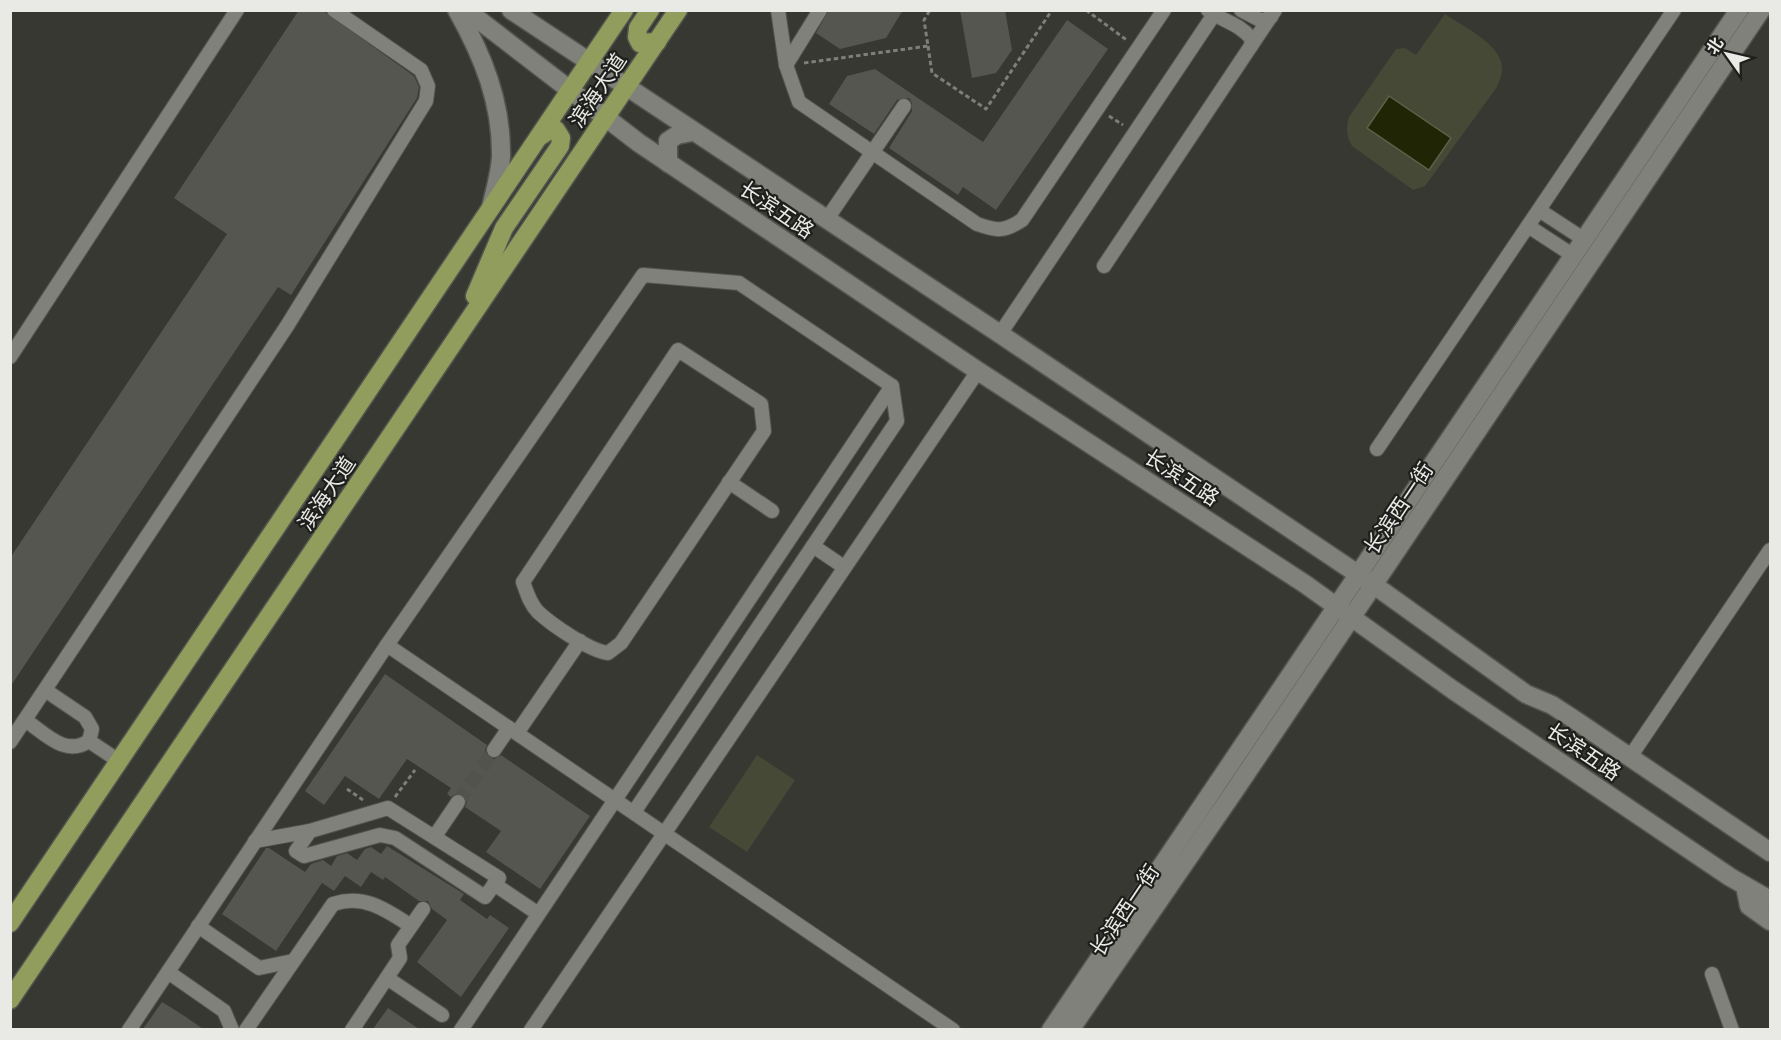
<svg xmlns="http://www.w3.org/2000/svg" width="1781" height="1040" font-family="Ubuntu,'Noto Sans SC',sans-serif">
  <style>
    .green { fill: #454936 }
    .water { fill: #202605; stroke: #5c6148; stroke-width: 1.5 }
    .building { fill: #54564f }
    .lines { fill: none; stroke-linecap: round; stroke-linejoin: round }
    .street-tunnel { stroke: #51534c; stroke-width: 14; stroke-dasharray: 14 7; stroke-linecap: butt }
    .street-casing { stroke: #52544e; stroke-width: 16 }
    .secondary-casing { stroke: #52544e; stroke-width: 21 }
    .highway-casing { stroke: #52544e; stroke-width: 21 }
    .path { stroke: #7d7f79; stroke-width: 3; stroke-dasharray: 4.5 3; stroke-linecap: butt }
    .street { stroke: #7f817a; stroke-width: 14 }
    .secondary { stroke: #7f817a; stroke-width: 18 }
    .highway { stroke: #909d5c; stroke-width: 18 }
    .labels { text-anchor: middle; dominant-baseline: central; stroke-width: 4.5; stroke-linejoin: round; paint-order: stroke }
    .street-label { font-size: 21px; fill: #e9eae6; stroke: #1e1f1c }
  </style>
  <rect width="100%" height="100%" fill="#363831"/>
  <!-- green -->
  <g class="green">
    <path d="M 1445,14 C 1462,26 1502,44 1502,68 C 1503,74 1499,81 1497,87 L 1425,186 L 1413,190 L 1352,146 C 1346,136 1346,128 1349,117 L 1396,49 L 1405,48 L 1416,55 Z"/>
    <polygon points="757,755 795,780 747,852 709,827"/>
  </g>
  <!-- water -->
  <polygon class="water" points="1389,96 1451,138 1429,170 1367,128"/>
  <!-- building -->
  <g class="building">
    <polygon points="299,10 322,10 414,76 419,87 417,98 291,295 278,287 10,687 10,558 227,234 174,198"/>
    <polygon points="829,10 903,10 886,38 840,49 816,33"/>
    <polygon points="960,10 1005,10 1012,50 996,73 972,78"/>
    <polygon points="1067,20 1108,49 996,210 963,187 958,195 889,148 912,111 912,103 909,98 897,100 874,134 829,104 847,76 875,69 983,142"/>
    <polygon points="385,674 487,745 485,750 488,757 494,759 501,755 590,816 540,889 486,852 501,831 465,807 467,802 463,795 458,793 451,797 447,794 451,788 407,759 379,799 345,776 324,805 305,791"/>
    <polygon points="387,846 464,894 460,900 487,919 490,915 509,928 461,997 417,962 447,920 432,909 428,901 419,901 385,877 383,880 371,872 361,887 345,876 334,891 322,883 276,951 222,914 266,848 269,848 305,872 311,864 323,860 331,866 337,856 347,853 357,860 365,849 371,847 381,854"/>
    <polygon points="162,1002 186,1017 203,1029 143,1029"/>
    <polygon points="388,1008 419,1029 373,1029"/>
  </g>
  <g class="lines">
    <!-- street-tunnel -->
    <polyline class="street-tunnel" points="458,802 494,750"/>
    <defs>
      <g id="street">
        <path d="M 778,10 L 786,65 L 799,102 L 977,224 C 997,231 1004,232 1022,220 L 1164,10"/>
        <path d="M 1208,10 C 1224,22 1237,22 1252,39 L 1251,46"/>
        <polyline points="1241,10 1262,21 1271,17"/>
        <polyline points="786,65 820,10"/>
        <polyline points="1539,210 1585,240"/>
        <polyline points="827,219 904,106"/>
        <polyline points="1528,226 1574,256"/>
        <polyline points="1104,266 1275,10"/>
        <polyline points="1000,334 1217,10"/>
        <path d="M 678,350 L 761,404 L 764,431 L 621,643 L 608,653 C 590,651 552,625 538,612 C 530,604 527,593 523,582 Z"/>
        <polyline points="10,357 237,10"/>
        <polyline points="1377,449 1674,10"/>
        <polyline points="729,482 772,511"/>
        <polyline points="813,546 844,567"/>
        <polyline points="387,645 953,1030"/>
        <path d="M 25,720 C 46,734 65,757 89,741 L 92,729 L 85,717 L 45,690"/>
        <polyline points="517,733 580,641"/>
        <polyline points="89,741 119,761"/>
        <polyline points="10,742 287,326 426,101 428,86 421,70 334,10"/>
        <polyline points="494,750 509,728"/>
        <polyline points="1630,757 1770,550"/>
        <polygon points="388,808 499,878 485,897 395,838 380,835 304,856 296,851 310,831"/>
        <polyline points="435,836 458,802"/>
        <polyline points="255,841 310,831"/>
        <polyline points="494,884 537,913"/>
        <polyline points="198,926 259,968 293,961"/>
        <polyline points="168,972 224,1011 232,1030"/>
        <polyline points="1712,974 1732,1030"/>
        <polyline points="387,978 442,1015"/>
        <polyline points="129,1030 387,645 643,275 739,283 892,386 897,421 634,812"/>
        <path d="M 246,1030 L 333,904 C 364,894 385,909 411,926"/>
        <polyline points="352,1030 400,958 398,945 423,909"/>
        <polyline points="461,1030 892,386"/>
        <polyline points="531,1030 978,371"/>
      </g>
      <g id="secondary">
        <path d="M 457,10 C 483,56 502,103 501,157 C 500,173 495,191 491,207"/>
        <polyline points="466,10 639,143 978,371 1305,584 1453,690 1730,877 1770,900"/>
        <polyline points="511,10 1000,334 1374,585 1526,694 1552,705 1575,720 1770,852"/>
        <polyline points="668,163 668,141 677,135 692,132"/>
        <polyline points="1745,886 1749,906 1770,921"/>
        <polyline points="1051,1030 1739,10"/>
        <polyline points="1070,1030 1235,790 1761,10"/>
      </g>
      <g id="highway">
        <polyline points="650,10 638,28 637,37 640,43 657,42"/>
        <polyline points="475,296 504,228 560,146 561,138 556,130 548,131 539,137"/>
        <polyline points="10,923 624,10"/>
        <polyline points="10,1000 678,10"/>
      </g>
    </defs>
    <!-- street casing -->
    <use href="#street" class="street-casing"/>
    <!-- secondary casing -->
    <use href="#secondary" class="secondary-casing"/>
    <!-- highway casing -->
    <use href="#highway" class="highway-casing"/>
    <!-- path -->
    <g class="path">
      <polyline points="1086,10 1128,41"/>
      <polyline points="928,46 932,73 986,109 1052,10"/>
      <polyline points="804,63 928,46 924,20 930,10"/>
      <polyline points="1109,116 1123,125"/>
      <polyline points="347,789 363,800"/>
      <polyline points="395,797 415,770"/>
    </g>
    <!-- street -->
    <use href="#street" class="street"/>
    <!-- secondary -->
    <use href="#secondary" class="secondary"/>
    <!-- highway -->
    <use href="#highway" class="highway"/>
  </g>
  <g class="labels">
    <!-- street labels -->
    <g class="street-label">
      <text transform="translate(597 90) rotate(-56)">滨海大道</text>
      <text transform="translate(777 209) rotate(34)">长滨五路</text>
      <text transform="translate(1182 477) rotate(33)">长滨五路</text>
      <text transform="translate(326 493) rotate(-56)">滨海大道</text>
      <text transform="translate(1398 508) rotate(-56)">长滨西一街</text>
      <text transform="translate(1584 751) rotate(34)">长滨五路</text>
      <text transform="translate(1124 910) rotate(-56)">长滨西一街</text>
    </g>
  </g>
  <!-- border -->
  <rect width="1781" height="1040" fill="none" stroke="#e9eae6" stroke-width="24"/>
  <!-- north arrow -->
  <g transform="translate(1727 54) rotate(304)" stroke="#1e1f1c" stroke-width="4.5" paint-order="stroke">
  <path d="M0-4.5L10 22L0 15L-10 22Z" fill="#e9eae6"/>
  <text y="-9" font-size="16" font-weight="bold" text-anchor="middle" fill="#e9eae6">北</text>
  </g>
</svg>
